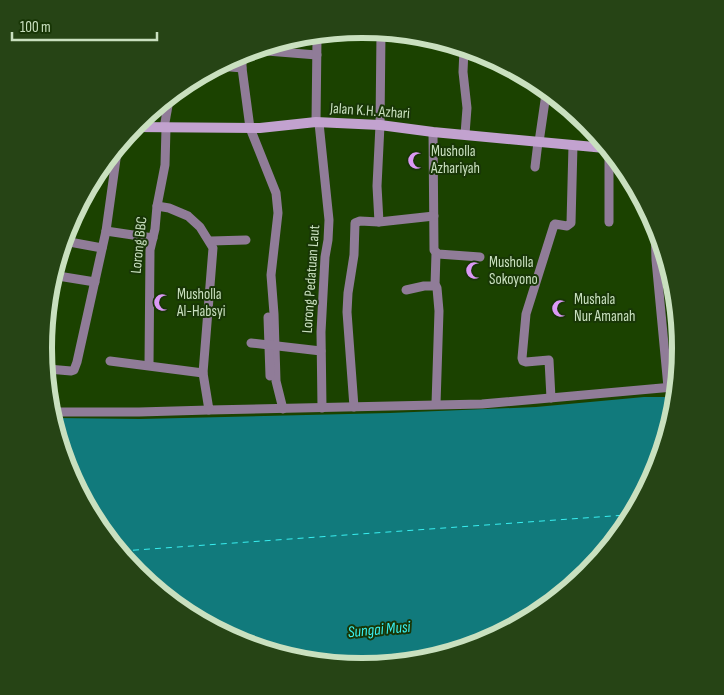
<svg xmlns="http://www.w3.org/2000/svg" width="724" height="695" font-family="'Sofia Sans Condensed',sans-serif">
  <style>
    .water { fill: #117a7c }
    .lines { fill: none; stroke-linecap: round; stroke-linejoin: round }
    .ferry { stroke: #39eff1; stroke-width: 1; stroke-dasharray: 6 5; stroke-linecap: butt }
    .street { stroke: #907c98; stroke-width: 9 }
    .secondary { stroke: #c2a2cf; stroke-width: 10 }
    .labels { text-anchor: middle; dominant-baseline: central; stroke-width: 4; stroke-linejoin: round; paint-order: stroke }
    .street-label { font-size: 15px; fill: #c9e0bf; stroke: #183606 }
    .poi-label { font-size: 15px; fill: #c9e0bf; stroke: #183606; text-anchor: start }
    .water-label { font-size: 16px; font-style: italic; fill: #39eff1; stroke: #183606 }
    .rim { fill: none; stroke: #c9e0bf; stroke-width: 6 }
  </style>
  <rect width="100%" height="100%" fill="#1b4200"/>
  <!-- water -->
  <polygon class="water" points="644,397 671,397 656,470 587,573 484,642 362,666 240,642 136,573 67,469 57,418 140,419 390,413 536,407"/>
  <g class="lines">
    <!-- ferry -->
    <polyline class="ferry" points="122,551 626,515"/>
    <!-- street -->
    <g class="street">
      <polyline points="464,49 463,72 467,108 465,134"/>
      <polyline points="253,50 317,55"/>
      <polyline points="242,53 242,68"/>
      <polyline points="220,66 242,68 250,128 276,193 278,213 271,275 274,314 276,381 283,409"/>
      <polyline points="316,122 317,38"/>
      <polyline points="319,123 329,220 328,240 325,257 321,332 322,408"/>
      <polyline points="164,128 169,100"/>
      <polyline points="433,132 434,250 438,254 480,257"/>
      <polyline points="539,142 546,94"/>
      <polyline points="535,167 538,142"/>
      <polyline points="379,222 434,216"/>
      <polyline points="609,222 609,155"/>
      <polyline points="655,224 656,260 668,387"/>
      <polyline points="106,231 153,238"/>
      <polyline points="64,241 102,248"/>
      <polyline points="211,241 246,240"/>
      <polyline points="58,276 95,282"/>
      <polyline points="435,286 436,253"/>
      <polyline points="406,290 424,286 436,286 437,288 439,311 436,404"/>
      <polyline points="268,317 270,376"/>
      <polyline points="251,343 321,351"/>
      <polyline points="110,361 203,373 213,248 200,227 188,216 169,208 157,206"/>
      <polyline points="149,365 150,250 155,229 157,206 165,165 166,128"/>
      <polyline points="48,369 71,371 74,370 77,362 106,231 117,152"/>
      <polyline points="203,373 209,410 482,404 673,387"/>
      <polyline points="551,398 549,360 526,362 523,361 522,358 526,314 554,225 555,224 567,226 571,223 573,145"/>
      <polyline points="354,407 347,312 348,293 354,255 355,223 360,221 379,222 377,186 380,125 381,33"/>
      <polyline points="56,412 139,412 209,410"/>
    </g>
    <!-- secondary -->
    <polyline class="secondary" points="134,127 260,128 316,122 380,125 433,132 605,148"/>
  </g>
  <!-- icons -->
  <defs>
    <symbol id="mosque-bare" viewBox="-9 -9 18 18"><path d="M3.5-4.9A6 6 0 1 0 3.5 4.9A5 5 0 1 1 3.5-4.9Z" fill="#db99f5" stroke="#183606" stroke-width="2.5" paint-order="stroke"/></symbol>
  </defs>
  <g fill-rule="evenodd">
    <use href="#mosque-bare" x="404" y="148" width="25" height="25"/>
    <use href="#mosque-bare" x="462" y="258" width="25" height="25"/>
    <use href="#mosque-bare" x="150" y="290" width="25" height="25"/>
    <use href="#mosque-bare" x="548" y="296" width="25" height="25"/>
  </g>
  <g class="labels">
    <!-- street labels -->
    <g class="street-label">
      <text transform="translate(370 111) rotate(4)">Jalan K.H. Azhari</text>
      <text transform="translate(139 245) rotate(-84)">Lorong BBC</text>
      <text transform="translate(311 279) rotate(-86)">Lorong Pedatuan Laut</text>
    </g>
    <!-- poi labels -->
    <g class="poi-label">
      <text x="431" y="151">Musholla<tspan x="431" dy="17">Azhariyah</tspan></text>
      <text x="489" y="262">Musholla<tspan x="489" dy="17">Sokoyono</tspan></text>
      <text x="177" y="294">Musholla<tspan x="177" dy="17">Al-Habsyi</tspan></text>
      <text x="574" y="299">Mushala<tspan x="574" dy="17">Nur Amanah</tspan></text>
    </g>
    <!-- water labels -->
    <g class="water-label">
      <text transform="translate(379 630) rotate(-5)">Sungai Musi</text>
    </g>
  </g>
  <!-- crop -->
  <path d="M0 0H724V695H0ZM52 348a310 310 0 1 1 620 0a310 310 0 1 1-620 0Z" fill="#264415" fill-rule="evenodd"/>
  <path class="rim" d="M52 348a310 310 0 1 1 620 0a310 310 0 1 1-620 0Z"/>
  <!-- scale -->
  <path d="M12 32v8h145v-8" fill="none" stroke="#c9e0bf" stroke-width="2.5"/>
  <text x="20" y="32" font-size="15" fill="#c9e0bf" stroke="#183606" stroke-width="4" paint-order="stroke">100 m</text>
</svg>
